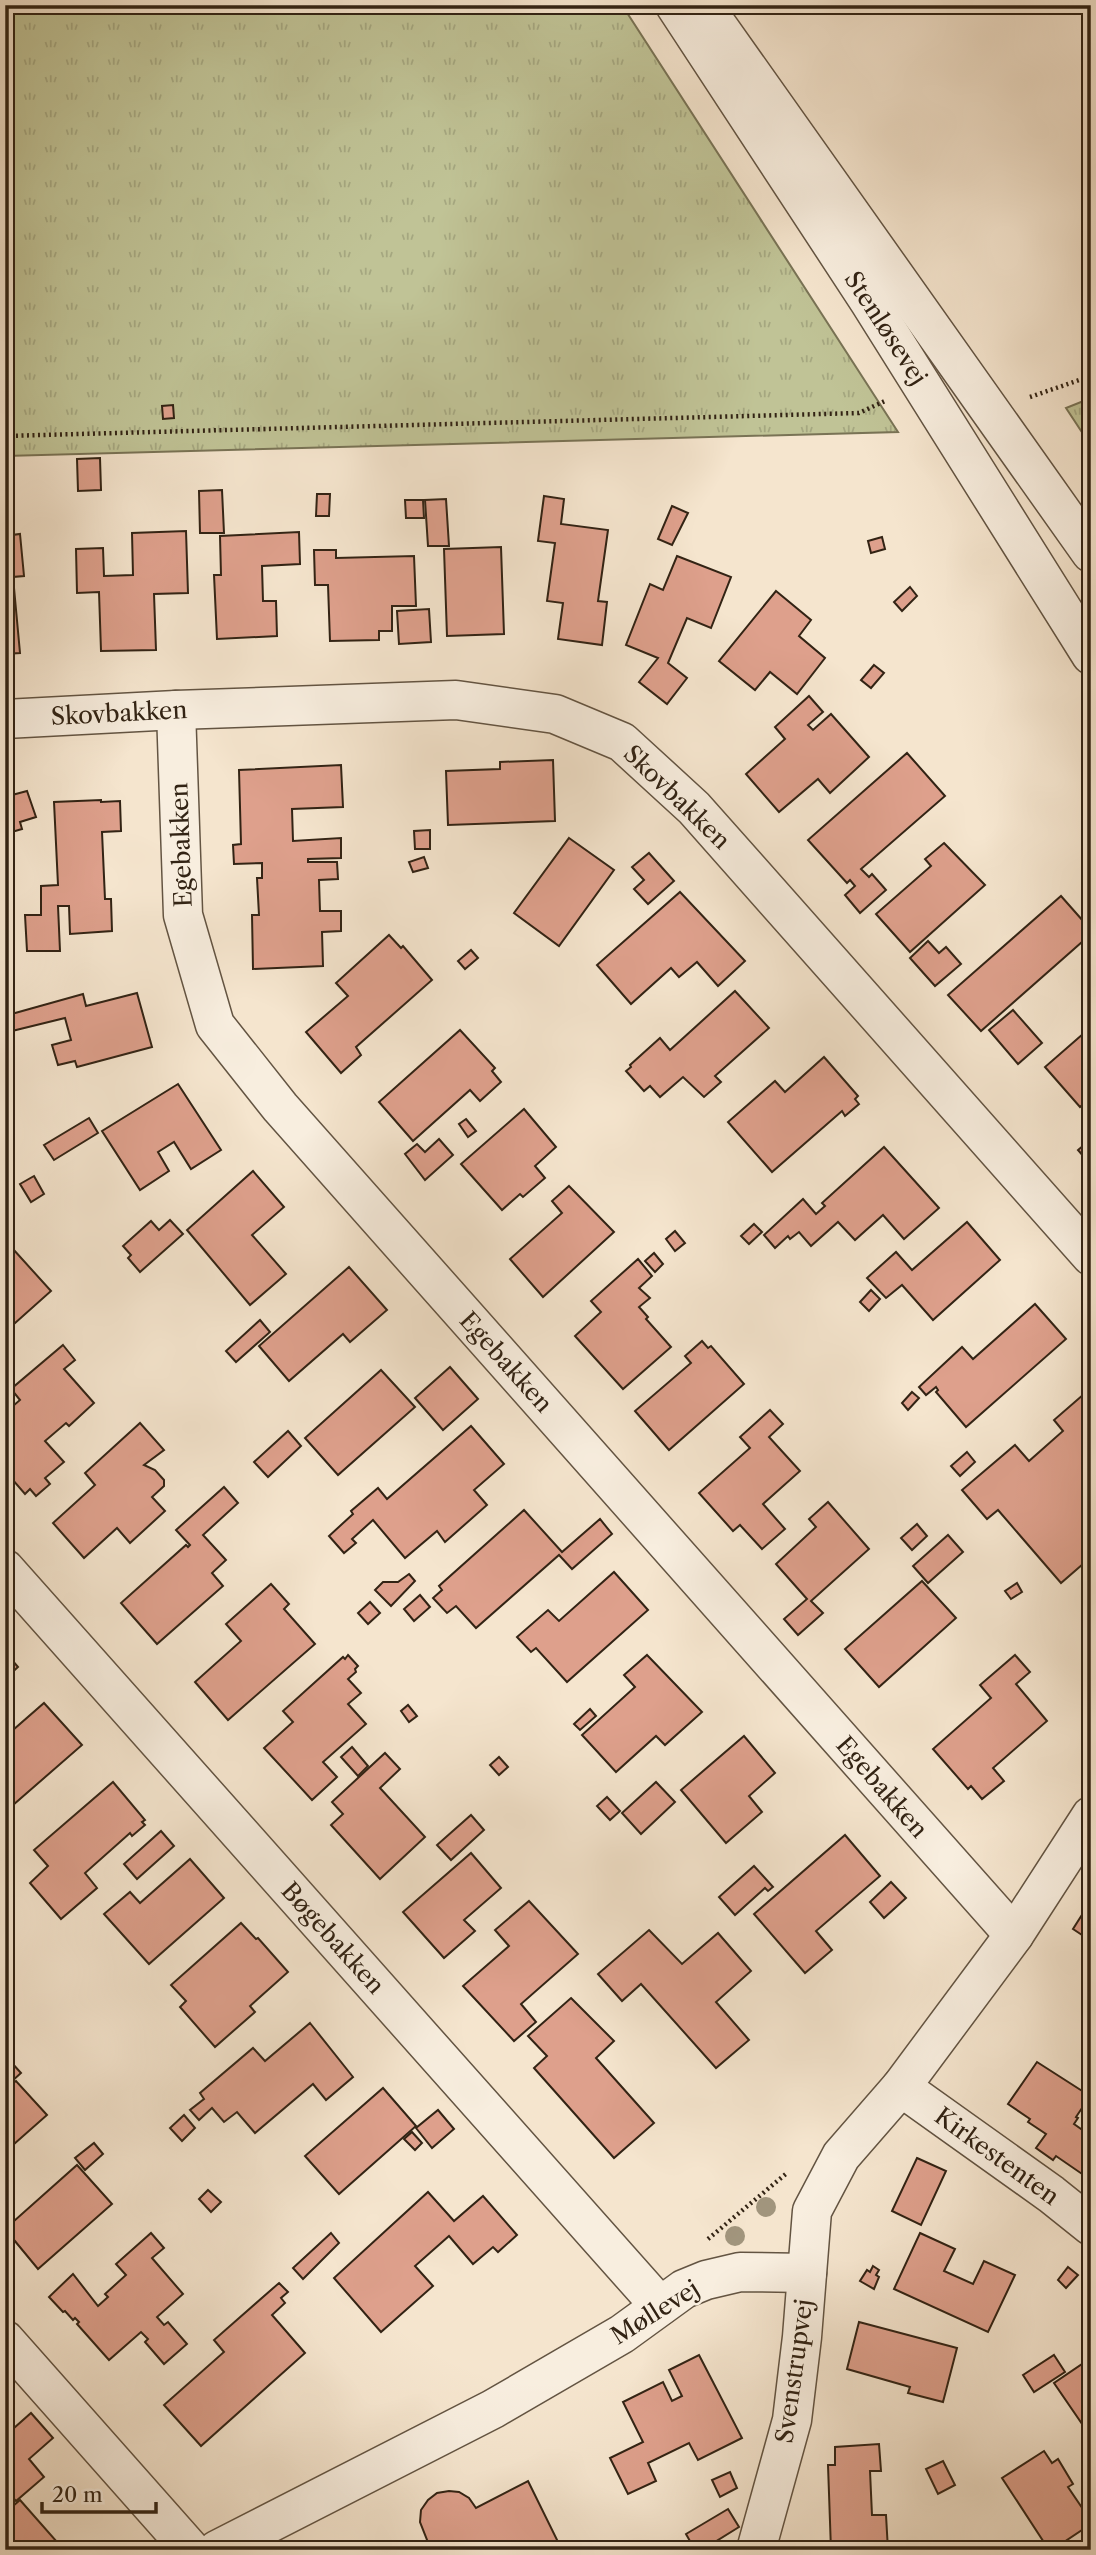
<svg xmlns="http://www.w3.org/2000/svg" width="1096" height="2555" font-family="'Libre Caslon Text',serif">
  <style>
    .grass { fill: url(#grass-tufts); stroke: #797355; stroke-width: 2 }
    .building { fill: #dea08c; stroke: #322314; stroke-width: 2 }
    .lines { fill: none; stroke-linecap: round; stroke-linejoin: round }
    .minor-casing { stroke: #635442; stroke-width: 41 }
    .path { stroke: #322314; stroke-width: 4.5; stroke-dasharray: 2 3.5; stroke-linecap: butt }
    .minor { stroke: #f8eedf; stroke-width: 38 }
    .tree { fill: #a1957d }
    .labels { text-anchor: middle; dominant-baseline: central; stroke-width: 5; stroke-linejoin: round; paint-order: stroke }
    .street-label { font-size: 24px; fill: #322314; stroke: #f8eedf }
  </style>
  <defs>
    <pattern id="grass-tufts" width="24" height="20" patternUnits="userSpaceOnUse" patternTransform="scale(1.75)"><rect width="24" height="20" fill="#c0c396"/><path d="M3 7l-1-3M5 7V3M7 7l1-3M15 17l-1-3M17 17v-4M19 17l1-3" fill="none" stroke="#a5a780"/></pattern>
  </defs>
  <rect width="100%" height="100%" fill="#f5e5ce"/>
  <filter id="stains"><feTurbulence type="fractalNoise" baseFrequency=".00286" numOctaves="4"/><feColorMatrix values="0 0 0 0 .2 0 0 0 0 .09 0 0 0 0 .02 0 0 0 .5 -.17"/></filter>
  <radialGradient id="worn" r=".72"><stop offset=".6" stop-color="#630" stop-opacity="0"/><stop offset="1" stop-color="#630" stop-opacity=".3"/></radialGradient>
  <!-- grass -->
  <g class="grass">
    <polygon points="5,5 622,5 898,432 5,456"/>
    <polygon points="1091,398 1091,446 1066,408"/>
  </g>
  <!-- building -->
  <g class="building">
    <polygon points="173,405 174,418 163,419 162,406"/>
    <polygon points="100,458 101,490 78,491 77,459"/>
    <polygon points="222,490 224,533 200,533 199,491"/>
    <polygon points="317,494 330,494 329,516 316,516"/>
    <polygon points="544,496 564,499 561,524 608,530 598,601 607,602 602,645 558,639 563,603 547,601 555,543 538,541"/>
    <polygon points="446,499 449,546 428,546 425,500"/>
    <polygon points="405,500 423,500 424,518 406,518"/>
    <polygon points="672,506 688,513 672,545 658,539"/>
    <polygon points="186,531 188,593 154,594 156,650 101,651 99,592 77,593 76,549 103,548 104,576 133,575 132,533"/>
    <polygon points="299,532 300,564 262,566 263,601 276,601 277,636 217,639 214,575 221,575 220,536"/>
    <polygon points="20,534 24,576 13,577 20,653 5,654 5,536"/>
    <polygon points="882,537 885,549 871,553 868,541"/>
    <polygon points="501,547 504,634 447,636 444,549"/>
    <polygon points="314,550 336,550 336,558 414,556 416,606 392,606 392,631 379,631 379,640 330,641 328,585 315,585"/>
    <polygon points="677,556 731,577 711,628 687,618 668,663 687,678 667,704 639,682 658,658 626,645 650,584 663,590"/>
    <polygon points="910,587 917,596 902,611 894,602"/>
    <polygon points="776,591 811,620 799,636 825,658 797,694 770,672 755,690 719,661"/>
    <polygon points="429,609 431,642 399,644 397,611"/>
    <polygon points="874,665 884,673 871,688 861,680"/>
    <polygon points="809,696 823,712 808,725 813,730 831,714 869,757 830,793 818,779 779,812 746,774 785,739 775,727"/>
    <polygon points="907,753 945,796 861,869 869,877 872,874 886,890 860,913 845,895 855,886 850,880 847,883 808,840"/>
    <polygon points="553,760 555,821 448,825 446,771 500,769 500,762"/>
    <polygon points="341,765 343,807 292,809 293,841 341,838 341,858 308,859 308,862 337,862 338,879 319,880 320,911 341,911 341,931 322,932 323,966 253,969 252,915 259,915 257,878 262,878 262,863 234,864 233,845 241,844 239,770"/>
    <polygon points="5,773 12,795 27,791 36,817 20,822 22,829 5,834"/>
    <polygon points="101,800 101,802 120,801 121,831 102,832 105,899 111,899 112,931 70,934 69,906 58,906 60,951 27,951 25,915 41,915 41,886 58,885 54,802"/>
    <polygon points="430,830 430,849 415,849 414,831"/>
    <polygon points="569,838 614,870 559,946 514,913"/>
    <polygon points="944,843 985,885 910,952 876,914 931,866 925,859"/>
    <polygon points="649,853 674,881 648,904 634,889 644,880 632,867"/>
    <polygon points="424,857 428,868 413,872 409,862"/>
    <polygon points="680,892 745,961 718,986 697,962 679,977 671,968 631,1004 597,965"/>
    <polygon points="1061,896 1091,930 1091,934 981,1031 948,995"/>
    <polygon points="389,935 401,948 403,946 432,980 356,1047 361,1055 341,1073 306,1032 348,996 336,983"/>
    <polygon points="928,941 939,953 946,947 961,964 935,986 910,958"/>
    <polygon points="471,950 478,958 465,969 458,961"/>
    <polygon points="735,991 769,1028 715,1076 721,1082 704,1097 683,1077 660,1097 650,1086 644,1091 626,1071 631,1067 630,1065 660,1038 670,1050"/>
    <polygon points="137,993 152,1047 77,1067 75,1061 58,1065 52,1045 71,1040 65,1018 12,1031 8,1015 83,994 86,1006"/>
    <polygon points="1013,1010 1042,1043 1018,1064 989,1030"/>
    <polygon points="1091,1027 1091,1097 1080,1107 1045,1067"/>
    <polygon points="460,1030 495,1068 492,1071 501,1082 480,1101 470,1090 413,1141 379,1102"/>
    <polygon points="824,1057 858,1096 855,1099 859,1104 845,1116 842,1111 772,1172 728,1122 775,1081 785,1092"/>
    <polygon points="178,1084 221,1150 191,1169 174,1142 158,1152 169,1171 140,1190 102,1131"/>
    <polygon points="524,1109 556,1147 535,1166 545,1178 523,1197 520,1194 502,1210 461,1164"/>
    <polygon points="89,1118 98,1133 54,1160 44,1145"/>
    <polygon points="466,1119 476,1131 468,1137 459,1124"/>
    <polygon points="439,1139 453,1155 425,1180 405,1154 417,1144 425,1152"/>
    <polygon points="1091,1139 1091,1165 1078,1150"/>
    <polygon points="884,1147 939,1208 904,1239 883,1215 855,1240 838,1222 811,1246 799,1232 790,1239 788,1236 775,1248 764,1235 803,1199 816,1214 825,1206 822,1203"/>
    <polygon points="253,1171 284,1207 252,1235 286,1274 250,1305 187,1230"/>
    <polygon points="34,1176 44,1194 31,1202 20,1184"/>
    <polygon points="569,1186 614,1232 543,1297 510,1259 562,1213 552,1201"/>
    <polygon points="170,1220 183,1234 140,1272 128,1258 131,1255 123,1246 151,1221 159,1230"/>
    <polygon points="967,1222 1000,1260 933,1320 902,1285 886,1298 867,1278 896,1252 912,1270"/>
    <polygon points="754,1224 762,1232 749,1244 741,1236"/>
    <polygon points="675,1231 685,1243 675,1251 666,1239"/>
    <polygon points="13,1249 51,1291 5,1332 5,1256"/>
    <polygon points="654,1253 663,1264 655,1272 645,1261"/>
    <polygon points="638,1259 652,1276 639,1288 650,1298 639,1307 648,1317 646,1319 671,1347 623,1389 575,1336 601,1312 591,1301"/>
    <polygon points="349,1267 387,1310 350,1342 343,1334 289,1381 259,1346"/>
    <polygon points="871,1290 880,1299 869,1311 860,1302"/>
    <polygon points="1035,1304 1066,1339 966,1427 936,1392 938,1390 936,1387 926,1395 919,1387 962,1347 973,1359"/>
    <polygon points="260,1320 270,1332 236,1362 226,1351"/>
    <polygon points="702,1341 708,1348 711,1346 744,1384 669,1450 635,1411 691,1363 685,1356"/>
    <polygon points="63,1345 75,1360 64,1369 94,1403 69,1426 66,1423 45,1441 64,1462 45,1478 50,1484 36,1496 30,1489 25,1494 5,1471 5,1413 20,1400 11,1389"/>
    <polygon points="450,1367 478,1399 443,1430 415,1398"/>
    <polygon points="381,1370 415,1407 338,1475 305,1438"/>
    <polygon points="1091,1388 1091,1557 1061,1583 998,1510 987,1519 962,1490 1015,1445 1029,1461 1063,1431 1054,1420"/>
    <polygon points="912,1392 919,1398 908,1410 902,1403"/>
    <polygon points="770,1410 783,1424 769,1437 800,1471 763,1504 785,1529 762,1549 740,1525 733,1531 699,1493 750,1448 740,1437"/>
    <polygon points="140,1423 164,1450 144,1465 155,1470 164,1480 164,1486 152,1497 165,1511 130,1543 117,1528 84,1558 53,1523 95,1485 85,1473"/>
    <polygon points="471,1426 504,1464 474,1490 487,1505 445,1542 437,1531 405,1558 373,1520 352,1539 356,1543 344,1553 329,1536 353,1514 351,1511 378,1488 387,1499"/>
    <polygon points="288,1431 301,1446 268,1477 254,1462"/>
    <polygon points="967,1452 975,1462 960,1476 951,1466"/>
    <polygon points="224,1487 238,1503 203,1535 226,1560 212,1573 223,1586 157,1644 121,1603 186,1545 188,1547 190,1545 176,1530"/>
    <polygon points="828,1502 869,1549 811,1601 823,1613 798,1635 784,1619 807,1599 776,1564 816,1527 809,1519"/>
    <polygon points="524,1510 562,1552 600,1519 612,1534 572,1569 559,1555 476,1628 456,1606 447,1613 433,1598 442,1590 439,1586"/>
    <polygon points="917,1524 927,1536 912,1550 901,1538"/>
    <polygon points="948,1535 963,1552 928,1583 913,1566"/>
    <polygon points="614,1572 648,1610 567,1682 536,1648 531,1652 517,1637 548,1610 559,1621"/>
    <polygon points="409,1574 415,1581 391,1606 375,1590 383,1582 398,1582"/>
    <polygon points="922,1581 956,1618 879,1687 845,1649"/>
    <polygon points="1017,1583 1022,1592 1011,1599 1005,1591"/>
    <polygon points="271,1584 289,1604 284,1609 315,1644 228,1720 195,1682 241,1641 226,1624"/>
    <polygon points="420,1595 430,1607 414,1621 404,1609"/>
    <polygon points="370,1602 380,1613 368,1624 358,1613"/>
    <polygon points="5,1652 18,1667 5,1679"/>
    <polygon points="348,1655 358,1666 355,1669 356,1672 348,1679 361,1693 348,1704 366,1724 323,1762 337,1777 312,1800 264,1748 293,1722 283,1711 343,1657 345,1659"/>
    <polygon points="647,1655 702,1712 665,1745 656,1736 616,1772 582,1735 635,1687 624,1675"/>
    <polygon points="1015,1655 1030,1672 1016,1684 1047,1721 993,1768 1004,1781 982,1799 971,1786 968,1789 933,1749 991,1698 980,1685"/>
    <polygon points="44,1703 82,1745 5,1812 5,1737"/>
    <polygon points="408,1705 417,1716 409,1722 401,1711"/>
    <polygon points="590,1709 596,1716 580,1730 574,1724"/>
    <polygon points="744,1736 775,1773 749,1796 762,1812 726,1843 681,1790"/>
    <polygon points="352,1747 368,1766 358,1776 341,1757"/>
    <polygon points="385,1753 400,1769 380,1788 425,1837 380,1879 331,1825 343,1814 332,1802"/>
    <polygon points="499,1757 508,1767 499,1775 490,1765"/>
    <polygon points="113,1782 145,1820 142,1822 145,1825 132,1836 130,1833 85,1873 97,1888 61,1919 30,1883 48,1866 34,1850"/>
    <polygon points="656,1782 675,1802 641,1834 622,1813"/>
    <polygon points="607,1797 620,1811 610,1820 597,1806"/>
    <polygon points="471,1815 484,1830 451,1860 437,1845"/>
    <polygon points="161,1831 174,1846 137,1879 124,1864"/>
    <polygon points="845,1835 880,1876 816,1931 832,1950 805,1973 754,1914"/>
    <polygon points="471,1853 501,1888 464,1920 475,1931 444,1958 403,1912"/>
    <polygon points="190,1859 224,1898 149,1964 104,1914 130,1892 140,1903"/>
    <polygon points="754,1866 773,1887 768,1891 765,1888 735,1915 719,1897"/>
    <polygon points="891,1882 906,1898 884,1918 870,1902"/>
    <polygon points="529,1901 578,1954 521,2004 536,2022 514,2041 463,1986 509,1946 495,1930"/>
    <polygon points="1085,1910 1091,1913 1091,1941 1073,1929"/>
    <polygon points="241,1923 256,1939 258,1938 288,1972 250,2006 255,2012 215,2047 180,2007 186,2001 171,1985"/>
    <polygon points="649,1930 682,1964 718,1933 751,1971 716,2002 749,2040 716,2068 641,1984 622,2001 598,1974"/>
    <polygon points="571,1998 614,2041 596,2058 654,2123 614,2158 534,2068 547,2056 528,2036"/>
    <polygon points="310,2023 353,2077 326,2100 313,2084 255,2133 237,2112 224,2122 212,2108 199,2120 190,2110 204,2099 200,2093 253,2048 265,2061"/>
    <polygon points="11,2062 21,2073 11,2082 13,2083 16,2081 47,2115 5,2152 5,2067"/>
    <polygon points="1037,2062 1090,2096 1076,2117 1078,2118 1074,2124 1091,2136 1091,2168 1085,2176 1056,2156 1053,2160 1036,2148 1046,2134 1028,2122 1030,2119 1008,2104"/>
    <polygon points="383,2088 416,2126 339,2194 305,2156"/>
    <polygon points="438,2110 454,2129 432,2148 416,2128"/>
    <polygon points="184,2115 195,2128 182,2141 170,2128"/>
    <polygon points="412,2132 422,2143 415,2150 404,2139"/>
    <polygon points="94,2143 103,2154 85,2170 75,2158"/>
    <polygon points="917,2158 946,2171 921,2225 892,2211"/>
    <polygon points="77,2165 112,2204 38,2269 5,2229"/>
    <polygon points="208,2190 221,2202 211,2212 199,2199"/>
    <polygon points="428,2192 454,2221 483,2196 517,2235 498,2252 493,2247 473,2264 449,2236 415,2266 433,2286 381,2332 334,2278"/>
    <polygon points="151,2233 164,2248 152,2258 183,2294 157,2317 164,2325 168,2322 187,2344 164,2364 145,2342 148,2339 141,2332 109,2360 77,2324 79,2322 75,2318 73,2320 65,2311 63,2312 49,2297 73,2274 98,2306 108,2297 105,2294 126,2275 116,2264"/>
    <polygon points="331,2233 339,2243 303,2279 293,2268"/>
    <polygon points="920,2233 955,2249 944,2271 973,2284 984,2261 1015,2275 988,2332 894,2289"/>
    <polygon points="873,2266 879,2270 876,2275 879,2277 874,2289 860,2281 867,2270 870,2272"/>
    <polygon points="1068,2267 1078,2275 1066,2288 1058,2280"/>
    <polygon points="279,2283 288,2292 281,2298 285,2303 272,2315 305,2353 201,2446 164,2405 224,2352 214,2340"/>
    <polygon points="859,2322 957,2348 943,2402 908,2393 910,2387 847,2369"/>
    <polygon points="699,2355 742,2438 698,2460 689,2443 648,2463 656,2481 628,2494 610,2458 643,2442 623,2402 663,2382 672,2401 682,2396 669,2370"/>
    <polygon points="1054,2355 1065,2372 1034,2392 1023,2375"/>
    <polygon points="1091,2358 1091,2437 1054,2383"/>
    <polygon points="31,2413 53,2438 29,2459 44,2477 16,2501 5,2489 5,2436"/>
    <polygon points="879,2444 881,2471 870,2471 872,2515 886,2515 888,2550 831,2550 828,2465 835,2465 835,2447"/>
    <polygon points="1044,2451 1052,2463 1058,2459 1073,2484 1068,2487 1091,2521 1091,2524 1052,2550 1049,2550 1002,2478"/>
    <polygon points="943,2461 955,2485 938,2494 926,2469"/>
    <polygon points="730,2472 737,2488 720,2497 712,2480"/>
    <polygon points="528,2481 562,2550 431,2550 420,2522 421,2510 428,2500 437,2493 449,2491 459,2492 469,2498 476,2508"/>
    <polygon points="20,2500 57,2542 48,2550 5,2550 5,2513"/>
    <polygon points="728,2509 739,2527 702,2550 695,2550 686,2534"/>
  </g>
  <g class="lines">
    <defs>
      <g id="minor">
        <polyline points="675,5 869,301 1091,655"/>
        <polyline points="710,15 1091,553"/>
        <polyline points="176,710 183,915 215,1025 280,1107 1014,1935"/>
        <polyline points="5,719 176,710 456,700 555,714 622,742 694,808 1091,1256"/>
        <polyline points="5,1569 660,2306"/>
        <polyline points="901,2087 1051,2194 1091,2226"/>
        <polyline points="5,2340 191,2550"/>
        <polyline points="217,2550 493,2409 622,2334 684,2289 706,2280 740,2272 807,2273"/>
        <polyline points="756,2550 792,2420 802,2337 812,2211 841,2156 901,2087 1014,1935 1091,1816"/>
      </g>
    </defs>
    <!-- minor casing -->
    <use href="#minor" class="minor-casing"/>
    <!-- path -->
    <g class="path">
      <polyline points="1030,397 1091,376"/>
      <polyline points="5,436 859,413 887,400"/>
      <polyline points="708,2239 787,2173"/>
    </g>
    <!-- minor -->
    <use href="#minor" class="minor"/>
  </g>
  <!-- trees -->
  <g class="tree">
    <circle cx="766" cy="2207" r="10"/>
    <circle cx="735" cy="2236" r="10"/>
  </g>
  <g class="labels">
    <!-- street labels -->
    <g class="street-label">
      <text transform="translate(886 328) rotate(57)">Stenløsevej</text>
      <text transform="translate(119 713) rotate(-3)">Skovbakken</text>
      <text transform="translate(677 797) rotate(44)">Skovbakken</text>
      <text transform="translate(181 845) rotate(-92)">Egebakken</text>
      <text transform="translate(506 1362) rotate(48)">Egebakken</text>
      <text transform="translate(882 1787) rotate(49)">Egebakken</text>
      <text transform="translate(333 1938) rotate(48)">Bøgebakken</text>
      <text transform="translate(997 2156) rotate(36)">Kirkestenten</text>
      <text transform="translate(655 2312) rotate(-32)">Møllevej</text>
      <text transform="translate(794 2371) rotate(-82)">Svenstrupvej</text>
    </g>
  </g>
  <!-- margin -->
  <rect width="1096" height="2555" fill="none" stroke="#f5e5ce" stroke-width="28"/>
  <rect x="7" y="7" width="1082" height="2541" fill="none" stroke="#322314" stroke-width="3.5"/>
  <rect x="14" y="14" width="1068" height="2527" fill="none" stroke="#322314" stroke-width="2"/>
  <!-- scale -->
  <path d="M42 2502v10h114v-10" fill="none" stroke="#322314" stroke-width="3.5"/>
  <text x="52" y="2502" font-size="21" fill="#322314" stroke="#f8eedf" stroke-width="5" paint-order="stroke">20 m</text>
  <rect width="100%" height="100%" filter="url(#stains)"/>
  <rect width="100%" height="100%" fill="url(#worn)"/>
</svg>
